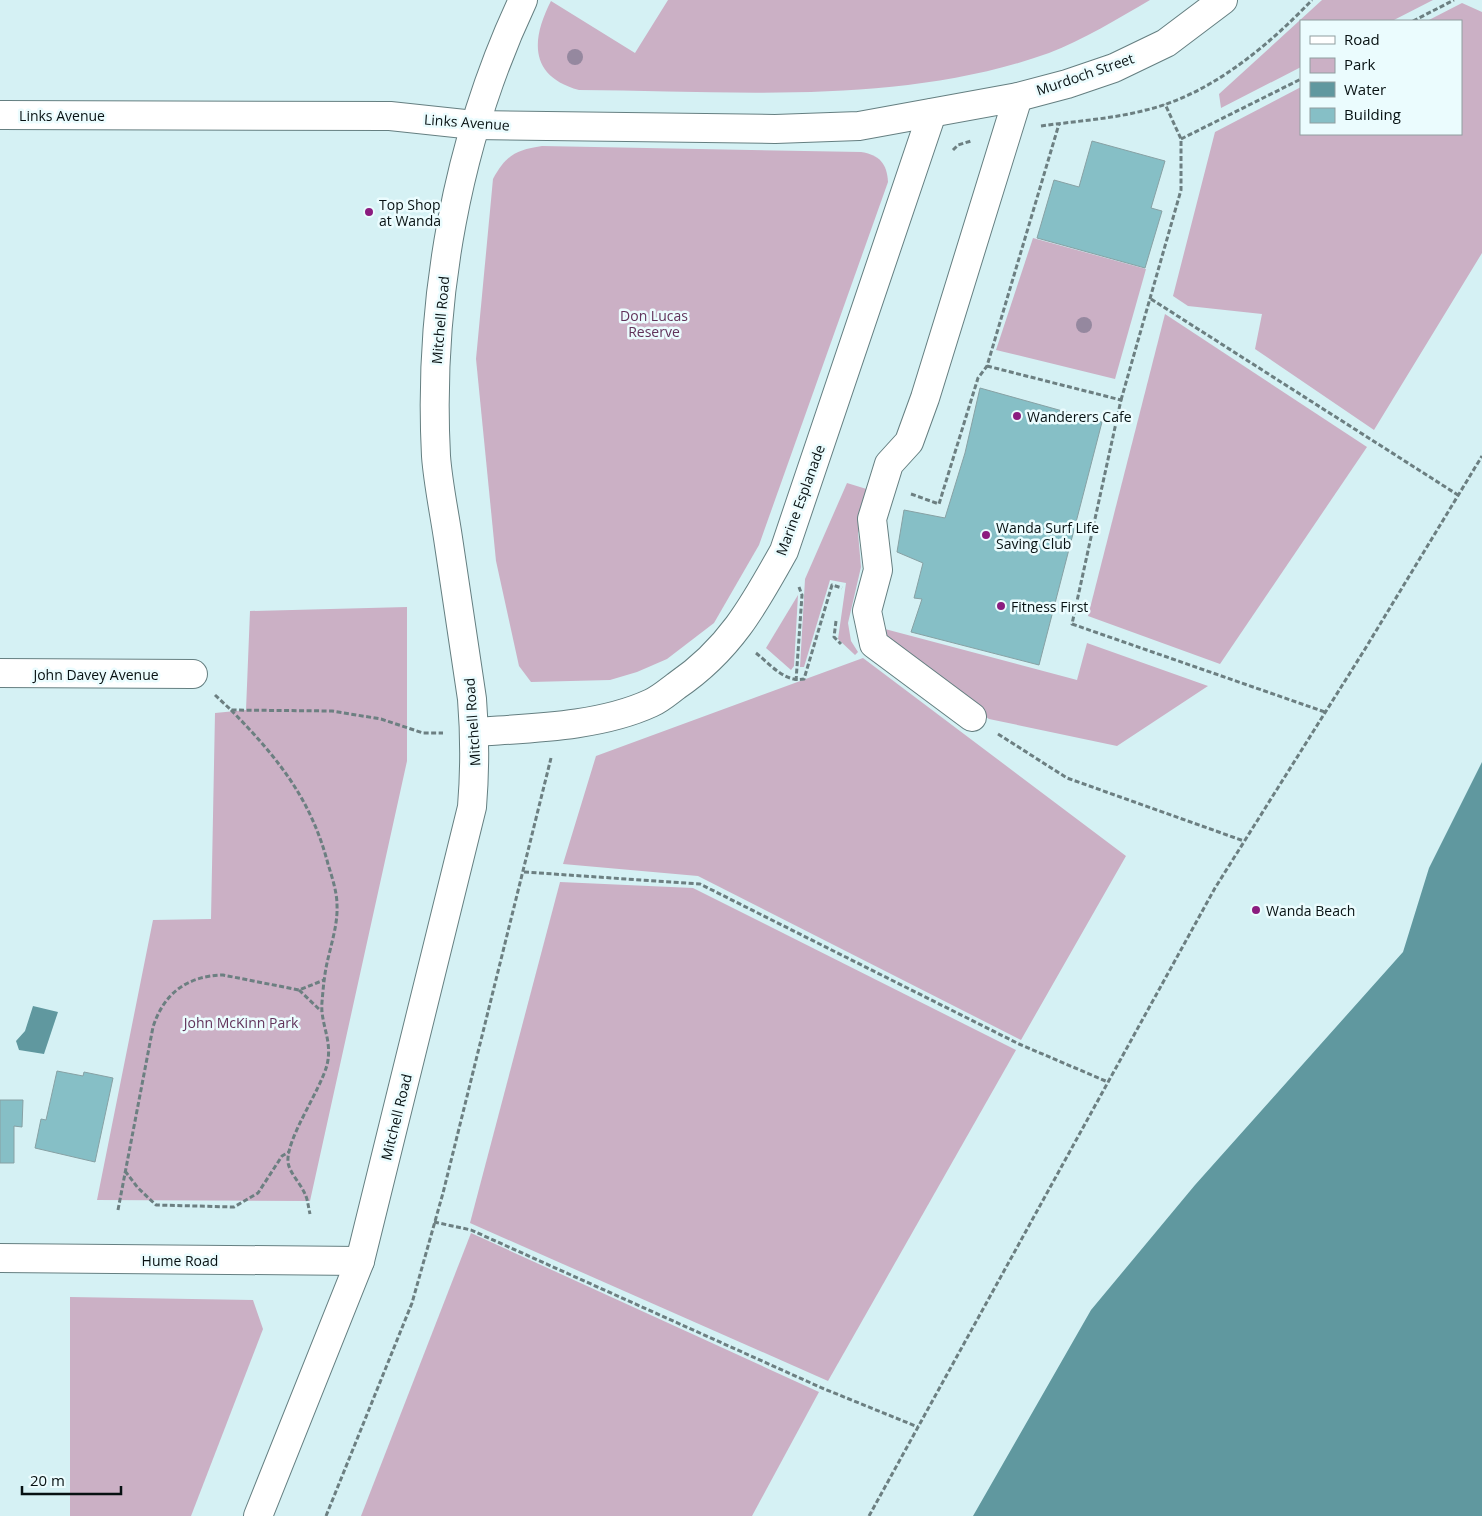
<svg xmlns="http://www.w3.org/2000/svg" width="1482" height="1516" font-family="'Open Sans',sans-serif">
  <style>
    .green { fill: #cbb0c5 }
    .water { fill: #60989f }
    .building { fill: #86bfc6; stroke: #87a1a4 }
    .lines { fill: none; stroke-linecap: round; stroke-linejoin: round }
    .minor-casing { stroke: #657f81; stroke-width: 30 }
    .path { stroke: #6c7f81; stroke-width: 3; stroke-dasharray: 5 2.5; stroke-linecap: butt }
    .minor { stroke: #fff; stroke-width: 28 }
    .tree { fill: #95889f }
    .poi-dot { fill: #8b1c7f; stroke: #ebfcfe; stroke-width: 2 }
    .labels { text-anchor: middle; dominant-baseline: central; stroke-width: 5; stroke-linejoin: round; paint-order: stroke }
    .street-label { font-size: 14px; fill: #071112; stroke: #ebfcfe }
    .poi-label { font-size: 14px; fill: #071112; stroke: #ebfcfe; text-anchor: start }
    .park-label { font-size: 14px; fill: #61325a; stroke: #ebfcfe }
  </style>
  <rect width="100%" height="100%" fill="#d5f1f4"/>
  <!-- green -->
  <g class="green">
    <path d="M 668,0 L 1150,0 C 1119,18 1083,40 1049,53 C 901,106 734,91 579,90 C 529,76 531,40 551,1 L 635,53 Z"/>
    <polygon points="1322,0 1433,0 1392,21 1301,21 1301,67 1221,108 1219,94"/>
    <polygon points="1462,3 1482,12 1482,253 1374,430 1255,349 1262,314 1188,306 1173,296 1215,132 1301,87 1301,134 1461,134 1461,21 1427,21"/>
    <path d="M 542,146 L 861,152 C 879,155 887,163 888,182 L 759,545 L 714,623 L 667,659 L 637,672 L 610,680 L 531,682 L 519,666 L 496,561 L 476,359 L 493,179 C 506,155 516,150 542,146 Z"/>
    <polygon points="1033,238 1146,269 1115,379 996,350"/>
    <polygon points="1165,314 1367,447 1220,664 1088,616"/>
    <polygon points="847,483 873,491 858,533 861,567 848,623 851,641 858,652 855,655 838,639 846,583 830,580 804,667 800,667 805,579"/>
    <polygon points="798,595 794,666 791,670 766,648"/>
    <polygon points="407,607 407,761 310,1201 97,1200 153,920 211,919 215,713 246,710 250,611"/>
    <polygon points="885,629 1077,680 1087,643 1208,686 1117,746 989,719 880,640"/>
    <polygon points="863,658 1126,856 1021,1040 698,876 563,864 596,756"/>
    <polygon points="560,882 693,888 1016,1050 828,1381 470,1223"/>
    <polygon points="471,1233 819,1392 752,1516 361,1516"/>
    <polygon points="70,1297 253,1300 263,1329 191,1516 70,1516"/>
  </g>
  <!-- water -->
  <g class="water">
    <polygon points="1482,762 1482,1516 973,1516 1091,1310 1195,1185 1403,952 1429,868"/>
    <polygon points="33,1006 58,1012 44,1054 19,1050 16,1041 25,1031"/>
  </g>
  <!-- building -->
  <g class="building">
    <polygon points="1092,141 1165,161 1151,208 1162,211 1145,268 1037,238 1054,180 1079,187"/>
    <polygon points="980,388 1102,422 1039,665 911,632 922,599 914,598 923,563 897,552 904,510 945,518 965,453"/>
    <polygon points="57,1071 83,1076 84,1072 113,1078 95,1162 35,1148 41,1119 46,1120"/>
    <polygon points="0,1100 23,1100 22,1127 14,1126 14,1163 0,1163"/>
  </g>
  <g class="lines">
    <defs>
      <g id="minor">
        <polyline points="0,115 390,116 474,125 775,129 859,126 1018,97 1067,84 1114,68 1166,43 1223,0"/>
        <polyline points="0,673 193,674"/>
        <polyline points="972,717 874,644 867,611 878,570 872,519 889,464 909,442 925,398 1018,97"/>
        <path d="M 475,732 C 531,728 599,727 651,703 C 660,699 668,692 676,686 C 729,650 753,607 784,551 L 932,113"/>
        <polyline points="0,1258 360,1261"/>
        <path d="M 258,1516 L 360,1261 L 472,807 C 475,770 475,736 472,699 C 464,645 456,592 448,538 C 444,511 438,483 436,456 C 428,301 457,140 523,0"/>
      </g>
    </defs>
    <!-- minor casing -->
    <use href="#minor" class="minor-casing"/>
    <!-- path -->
    <g class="path">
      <polyline points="1413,21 1454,0"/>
      <path d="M 1041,126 C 1076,121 1112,119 1146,110 C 1210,95 1268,46 1312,0"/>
      <polyline points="1181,139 1301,79"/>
      <polyline points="953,150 958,145 971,141"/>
      <polyline points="1151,299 1458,495"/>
      <polyline points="987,366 1121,400 1072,624 1325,712"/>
      <polyline points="1121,400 1181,190 1181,139 1165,104"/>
      <polyline points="911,494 939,504 978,378 987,366 1059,124"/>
      <polyline points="836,621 834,637 841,644"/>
      <path d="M 756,653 C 770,664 785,683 804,679 L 832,585 L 842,588"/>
      <polyline points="796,681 802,595 799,587"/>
      <polyline points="215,695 231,710 332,711 381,719 423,733 443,733"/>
      <path d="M 231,710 C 278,758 311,799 328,864 C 332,877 337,892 337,905 C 338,926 330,947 326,968 C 324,979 323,990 322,1002 C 320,1024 333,1040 327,1065 C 320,1091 286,1139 288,1162 C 289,1172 300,1183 304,1192 C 308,1199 308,1206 310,1214"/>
      <polyline points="998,734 1067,778 1244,841"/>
      <polyline points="524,872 700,884 1019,1044 1108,1082"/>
      <polyline points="299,990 321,1011"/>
      <polyline points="125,1171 138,1188 156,1205 234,1207 258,1193 282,1156 289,1152"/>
      <path d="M 118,1210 L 153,1027 C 164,993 187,976 223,975 L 299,990 L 324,980"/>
      <polyline points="434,1222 471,1230 822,1388 918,1427"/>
      <polyline points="326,1516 412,1303 443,1193 551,758"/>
      <polyline points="869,1516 1215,888 1365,649 1482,456"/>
    </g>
    <!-- minor -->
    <use href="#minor" class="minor"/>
  </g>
  <!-- trees -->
  <g class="tree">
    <circle cx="575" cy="57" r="8"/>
    <circle cx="1084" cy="325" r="8"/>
  </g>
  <!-- markers -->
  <g class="poi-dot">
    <circle cx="369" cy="212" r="5"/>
    <circle cx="1017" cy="416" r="5"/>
    <circle cx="986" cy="535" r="5"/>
    <circle cx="1001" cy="606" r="5"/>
    <circle cx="1256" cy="910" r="5"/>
  </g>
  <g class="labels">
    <!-- street labels -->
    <g class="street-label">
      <text transform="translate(1085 74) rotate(-19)">Murdoch Street</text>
      <text x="62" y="115">Links Avenue</text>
      <text transform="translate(467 122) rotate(4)">Links Avenue</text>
      <text transform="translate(440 320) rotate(-85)">Mitchell Road</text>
      <text transform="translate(800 500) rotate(-70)">Marine Esplanade</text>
      <text x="96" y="674">John Davey Avenue</text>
      <text transform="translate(472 722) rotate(-94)">Mitchell Road</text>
      <text transform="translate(396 1117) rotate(-76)">Mitchell Road</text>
      <text x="180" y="1260">Hume Road</text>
    </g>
    <!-- poi labels -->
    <g class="poi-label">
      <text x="379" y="204">Top Shop<tspan x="379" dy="16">at Wanda</tspan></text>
      <text x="1027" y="416">Wanderers Cafe</text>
      <text x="996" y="527">Wanda Surf Life<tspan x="996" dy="16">Saving Club</tspan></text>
      <text x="1011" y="606">Fitness First</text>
      <text x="1266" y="910">Wanda Beach</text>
    </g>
    <!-- park labels -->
    <g class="park-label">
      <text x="654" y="315">Don Lucas<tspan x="654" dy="16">Reserve</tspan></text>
      <text x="241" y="1022">John McKinn Park</text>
    </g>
  </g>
  <!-- legend -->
  <rect x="1300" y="20" width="162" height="115" fill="#ebfcfe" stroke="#909ea0"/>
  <rect x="1310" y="36" width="25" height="8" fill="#ffffff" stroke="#909ea0"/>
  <text x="1344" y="45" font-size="15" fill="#071112">Road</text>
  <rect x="1310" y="58" width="25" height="15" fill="#cbb0c5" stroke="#909ea0"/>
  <text x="1344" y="70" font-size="15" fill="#071112">Park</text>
  <rect x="1310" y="82" width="25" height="15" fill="#60989f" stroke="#909ea0"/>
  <text x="1344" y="95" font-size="15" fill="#071112">Water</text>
  <rect x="1310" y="108" width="25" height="15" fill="#86bfc6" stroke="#909ea0"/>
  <text x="1344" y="120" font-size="15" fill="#071112">Building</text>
  <!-- scale -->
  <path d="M22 1486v8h99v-8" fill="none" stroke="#071112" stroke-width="2.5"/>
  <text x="30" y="1486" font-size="15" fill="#071112" stroke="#ebfcfe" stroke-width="4" paint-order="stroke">20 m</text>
</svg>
